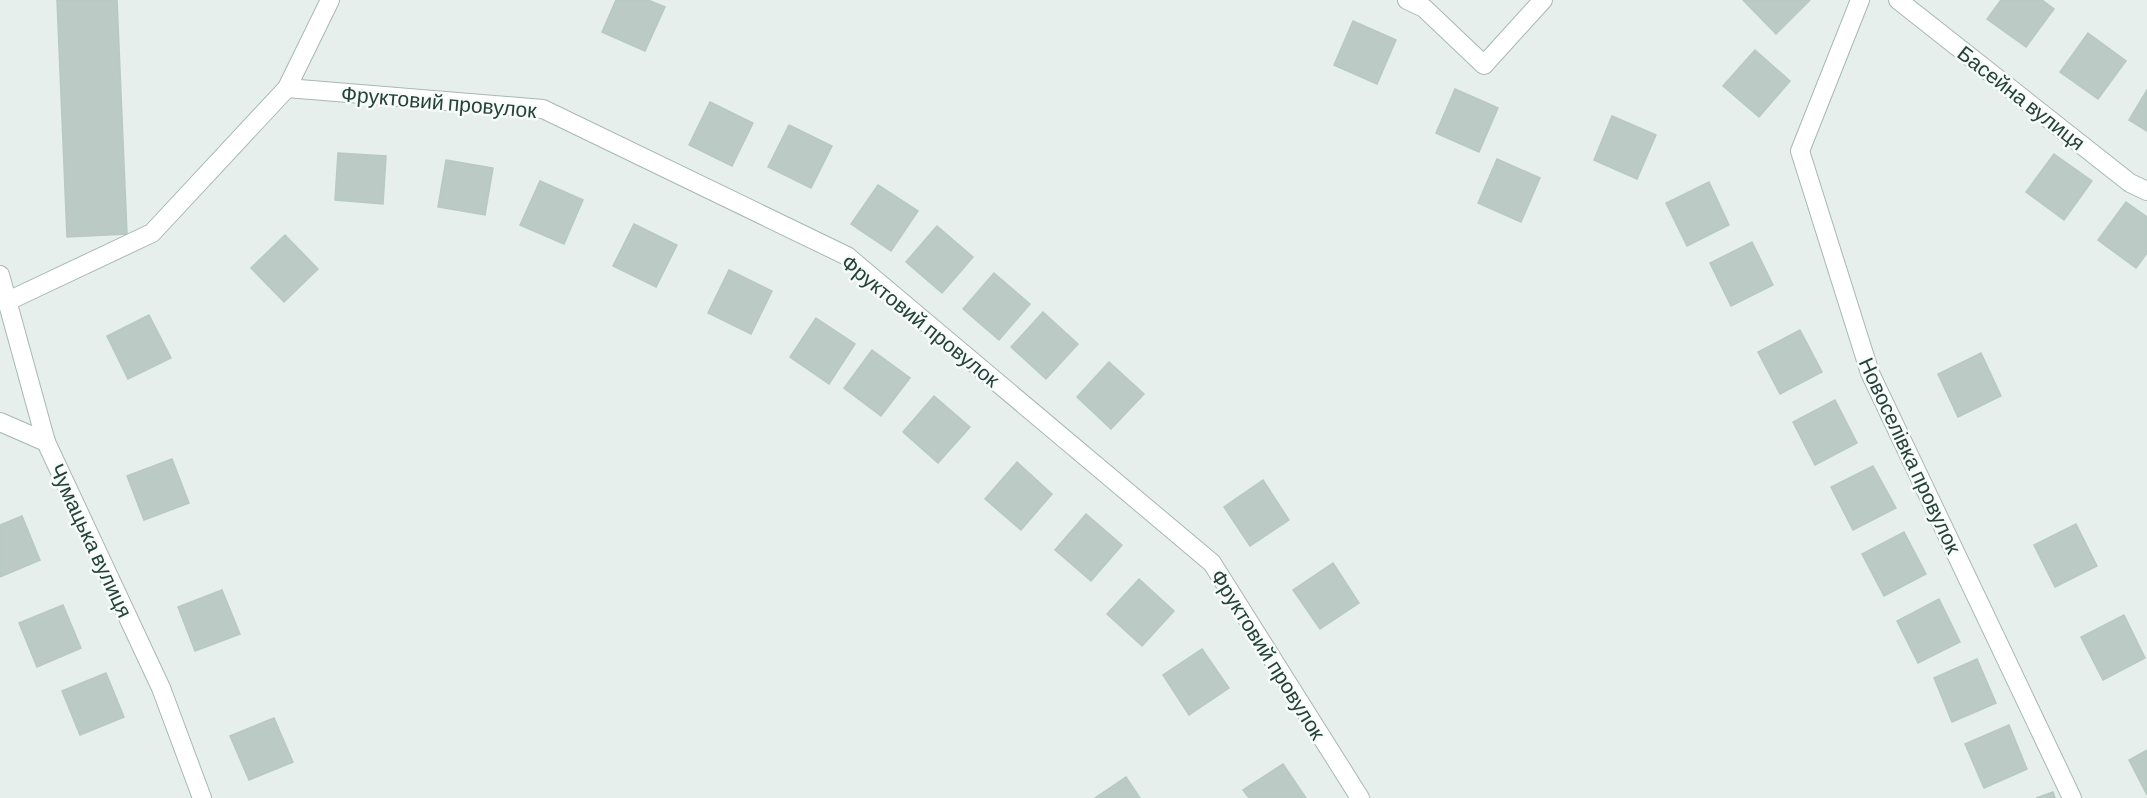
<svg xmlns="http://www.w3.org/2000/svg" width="2147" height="798" font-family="Barlow,sans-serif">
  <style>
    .building { fill: #bbcac4; stroke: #b8c9c2; stroke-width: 1.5 }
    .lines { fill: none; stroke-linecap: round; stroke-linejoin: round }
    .minor-casing { stroke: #a8b8b2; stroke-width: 20 }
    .minor { stroke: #fff; stroke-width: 18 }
    .labels { text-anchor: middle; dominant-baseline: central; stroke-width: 5; stroke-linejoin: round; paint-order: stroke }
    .street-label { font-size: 21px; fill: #24423a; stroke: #f7fbf9 }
  </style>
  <rect width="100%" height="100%" fill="#e6efeb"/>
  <!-- building -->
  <g class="building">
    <polygon points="57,0 117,0 127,234 67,237"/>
    <polygon points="616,0 648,0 665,7 645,51 602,32"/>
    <polygon points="1743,0 1810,0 1776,34"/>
    <polygon points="2001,0 2042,0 2054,9 2026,47 1987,19"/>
    <polygon points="1353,21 1396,40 1377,84 1334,65"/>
    <polygon points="2088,33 2126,61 2098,99 2060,72"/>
    <polygon points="1755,50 1790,81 1759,117 1723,86"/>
    <polygon points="1455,89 1498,108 1479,152 1436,133"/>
    <polygon points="2147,90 2147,131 2129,120"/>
    <polygon points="710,102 753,123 732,166 689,145"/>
    <polygon points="1612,116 1656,135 1637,179 1594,160"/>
    <polygon points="789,125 832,146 811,188 768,167"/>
    <polygon points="338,153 386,156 383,204 335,200"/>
    <polygon points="2054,154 2092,181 2064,220 2026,192"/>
    <polygon points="1497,159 1540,178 1521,222 1478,203"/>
    <polygon points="446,160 493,168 485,215 438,207"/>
    <polygon points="540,181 583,200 564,244 520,225"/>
    <polygon points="1709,182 1729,225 1687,246 1666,203"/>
    <polygon points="878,185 918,211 891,251 851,224"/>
    <polygon points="2126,202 2147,217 2147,253 2136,268 2098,240"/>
    <polygon points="634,224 677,245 656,287 613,266"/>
    <polygon points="937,226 973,257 942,293 906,262"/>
    <polygon points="285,235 318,269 284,302 251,268"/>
    <polygon points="1752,242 1773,285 1731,306 1710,263"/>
    <polygon points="729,270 772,291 751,334 708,313"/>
    <polygon points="994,273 1030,304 999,340 963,309"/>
    <polygon points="1043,312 1078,344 1046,379 1011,347"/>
    <polygon points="149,315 171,358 128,379 107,336"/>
    <polygon points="816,318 855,344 829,384 790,357"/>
    <polygon points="1800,330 1822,372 1780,394 1758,352"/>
    <polygon points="872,350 910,378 881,416 844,388"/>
    <polygon points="1981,353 2001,396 1958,417 1938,374"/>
    <polygon points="1109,362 1144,394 1111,429 1077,397"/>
    <polygon points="934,396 970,427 938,463 903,432"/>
    <polygon points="1835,400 1857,443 1815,465 1793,422"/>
    <polygon points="172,459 189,503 144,520 127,476"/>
    <polygon points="1017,462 1052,494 1021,530 985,499"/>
    <polygon points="1873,466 1896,508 1853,530 1831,487"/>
    <polygon points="1263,480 1289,520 1250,546 1224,507"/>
    <polygon points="1086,514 1122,545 1091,581 1055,550"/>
    <polygon points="22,516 40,560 0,577 0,525"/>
    <polygon points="2076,524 2097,566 2055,587 2034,545"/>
    <polygon points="1904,532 1926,574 1884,596 1862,554"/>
    <polygon points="1333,563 1359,603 1320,629 1293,590"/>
    <polygon points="1139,579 1174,611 1142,646 1107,614"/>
    <polygon points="222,590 240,634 195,651 178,607"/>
    <polygon points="1939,599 1960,642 1918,663 1897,621"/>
    <polygon points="63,605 81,648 37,667 19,623"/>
    <polygon points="2124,615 2145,658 2103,680 2081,637"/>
    <polygon points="1202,649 1229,688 1189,715 1163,675"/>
    <polygon points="1977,659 1996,703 1952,722 1934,678"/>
    <polygon points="106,673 124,717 80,735 62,691"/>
    <polygon points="274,718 293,762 249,780 230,736"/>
    <polygon points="2009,725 2027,769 1984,788 1965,744"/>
    <polygon points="2147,750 2147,795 2129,760"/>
    <polygon points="1283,764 1306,798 1249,798 1243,790"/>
    <polygon points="1126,777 1140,798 1095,798"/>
    <polygon points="2053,792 2055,798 2036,798"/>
  </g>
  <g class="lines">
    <defs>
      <g id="minor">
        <polyline points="1407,0 1424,8 1484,65 1543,0"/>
        <polyline points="1860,0 1800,151 1870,373 2072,798"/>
        <polyline points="1898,0 2130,183 2147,191"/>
        <polyline points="287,88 543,109 847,256 1212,563 1360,798"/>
        <polyline points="0,275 46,442 161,688 202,798"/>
        <polyline points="8,301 152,233 287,88 330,0"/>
        <polyline points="0,422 46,442"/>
      </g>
    </defs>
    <!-- minor casing -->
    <use href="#minor" class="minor-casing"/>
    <!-- minor -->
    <use href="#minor" class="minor"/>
  </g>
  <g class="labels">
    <!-- street labels -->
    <g class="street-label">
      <text transform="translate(2022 97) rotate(38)">Басейна вулиця</text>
      <text transform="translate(439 101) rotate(5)">Фруктовий провулок</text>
      <text transform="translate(921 320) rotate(39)">Фруктовий провулок</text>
      <text transform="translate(1911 455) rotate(65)">Новоселівка провулок</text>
      <text transform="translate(92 540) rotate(65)">Чумацька вулиця</text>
      <text transform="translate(1269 654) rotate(58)">Фруктовий провулок</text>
    </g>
  </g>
</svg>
